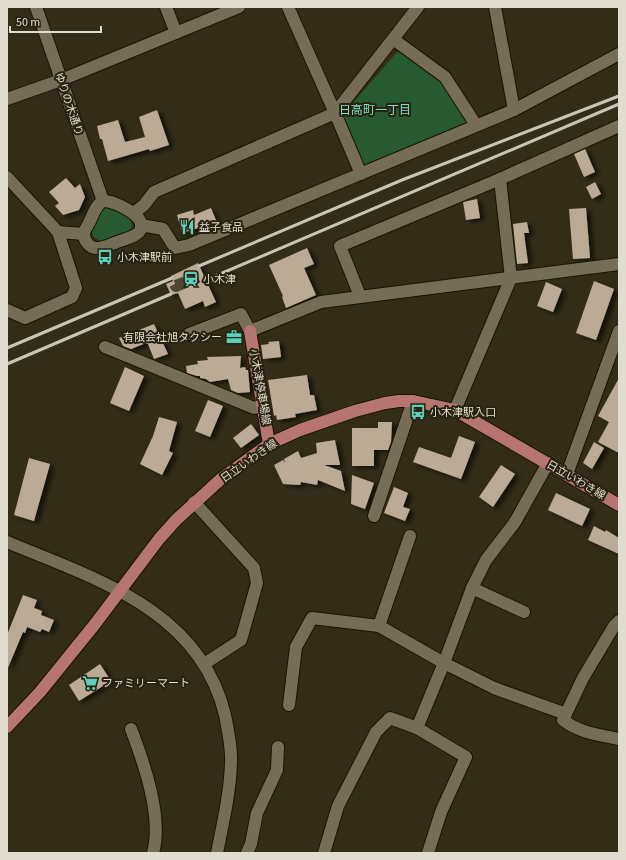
<svg xmlns="http://www.w3.org/2000/svg" width="626" height="860" font-family="'Source Sans 3','Noto Sans JP',sans-serif">
  <style>
    .green { fill: #275933 }
    .building { fill: #bbaa96; filter: url(#shadow) }
    .lines { fill: none; stroke-linecap: round; stroke-linejoin: round }
    .minor-tunnel { stroke: #4d4634; stroke-width: 12; stroke-dasharray: 12 6; stroke-linecap: butt }
    .minor-casing { stroke: #1a1402; stroke-width: 14 }
    .major-casing { stroke: #1a1402; stroke-width: 14 }
    .minor { stroke: #756d57; stroke-width: 12 }
    .major { stroke: #b67570; stroke-width: 12 }
    .rail { stroke: #c9c4b7; stroke-width: 3 }
    .labels { text-anchor: middle; dominant-baseline: central; stroke-width: 4; stroke-linejoin: round; paint-order: stroke }
    .street-label { font-size: 11px; fill: #e0dcd0; stroke: #29220e }
    .poi-label { font-size: 11px; fill: #e0dcd0; stroke: #29220e; text-anchor: start }
    .neighbourhood-label { font-size: 12px; fill: #7ae1cf; stroke: #29220e }
  </style>
  <defs>
    <filter id="shadow"><feDropShadow dx="4.5" dy="2.5" stdDeviation="2" flood-color="#0009"/></filter>
  </defs>
  <rect width="100%" height="100%" fill="#332c18"/>
  <!-- green -->
  <g class="green">
    <polygon points="397,52 403,52 444,83 469,123 370,165 361,165 344,124 344,113"/>
    <path d="M 105,208 C 116,207 132,215 132,227 L 127,232 L 100,241 L 93,236 C 90,228 98,213 105,208 Z"/>
  </g>
  <!-- building -->
  <g class="building">
    <polygon points="157,110 169,145 150,151 149,149 108,161 102,139 100,139 97,126 118,120 125,142 145,137 139,117"/>
    <polygon points="585,149 595,172 584,177 574,154"/>
    <polygon points="66,178 75,188 80,184 85,197 79,210 63,215 55,206 59,203 49,192"/>
    <polygon points="595,182 601,194 592,199 586,187"/>
    <polygon points="477,199 480,218 466,220 463,202"/>
    <polygon points="211,208 218,225 203,231 202,227 182,233 177,215 193,210 194,215"/>
    <polygon points="586,208 590,258 573,259 569,209"/>
    <polygon points="527,222 529,233 524,233 528,263 517,264 513,224"/>
    <polygon points="307,248 314,264 304,268 316,295 286,308 282,297 283,296 269,265"/>
    <polygon points="198,263 216,302 205,307 203,301 185,309 178,293 171,295 166,284 173,281 171,276"/>
    <polygon points="594,281 614,289 596,340 576,333"/>
    <polygon points="546,282 562,289 553,312 537,306"/>
    <polygon points="154,324 168,354 154,359 148,344 147,344 146,343 131,349 123,346 119,338"/>
    <polygon points="279,341 281,357 263,359 261,345 269,344 268,342"/>
    <polygon points="241,356 240,368 245,367 246,370 248,370 250,392 238,393 231,390 228,379 210,382 206,379 200,378 200,376 197,376 187,373 186,366 198,364 197,361 208,360 207,357"/>
    <polygon points="125,367 144,376 129,411 110,403"/>
    <polygon points="307,375 310,395 314,395 317,410 295,414 296,417 277,420 276,415 274,416 268,380"/>
    <polygon points="619,378 619,453 598,442 609,422 598,416"/>
    <polygon points="208,400 223,406 210,437 195,431"/>
    <polygon points="159,417 177,422 169,451 173,453 162,475 140,464 153,436"/>
    <polygon points="378,422 392,422 391,442 388,450 374,450 374,466 352,466 352,428 378,428"/>
    <polygon points="251,424 259,435 241,448 233,438"/>
    <polygon points="459,436 475,442 461,479 413,462 419,447 451,458"/>
    <polygon points="335,440 340,465 324,465 341,471 345,491 318,480 317,485 301,482 300,485 283,484 274,465 283,460 285,463 284,459 298,451 301,458 317,453 316,443"/>
    <polygon points="594,442 604,448 592,469 583,463"/>
    <polygon points="29,458 50,464 34,521 14,515"/>
    <polygon points="501,465 515,474 493,507 479,497"/>
    <polygon points="352,475 374,483 365,509 351,504"/>
    <polygon points="394,487 408,493 403,507 410,509 405,521 384,513"/>
    <polygon points="556,493 590,509 582,526 548,510"/>
    <polygon points="594,526 605,532 606,530 619,538 619,554 588,540"/>
    <polygon points="23,595 37,600 34,608 42,611 41,615 54,620 49,632 42,629 40,632 27,627 25,633 23,632 7,670 7,635"/>
    <polygon points="100,664 111,681 79,701 69,685"/>
  </g>
  <g class="lines">
    <!-- minor-tunnel -->
    <polyline class="minor-tunnel" points="175,284 176,286 198,277"/>
    <defs>
      <g id="minor">
        <polyline points="36,7 103,201"/>
        <polyline points="166,7 176,33"/>
        <polyline points="495,7 514,110"/>
        <polyline points="393,39 445,77 476,125"/>
        <polyline points="7,99 61,80 239,7"/>
        <polyline points="361,174 335,113 418,7"/>
        <polyline points="7,177 58,232 84,234"/>
        <path d="M 103,201 C 113,200 152,218 139,232 C 135,237 125,239 120,241 C 113,243 103,249 96,248 C 89,248 83,239 84,233 C 85,229 88,225 90,221 C 93,214 96,205 103,201 Z"/>
        <polyline points="134,213 144,205 154,192 335,113 288,7"/>
        <polyline points="141,225 163,229 175,248 189,245 514,110 619,54"/>
        <polyline points="360,296 340,246 500,179 619,126"/>
        <polyline points="7,310 25,318 72,297 76,288 58,232"/>
        <polyline points="189,334 241,314 250,331 321,302 619,264"/>
        <polyline points="105,347 254,408 263,406"/>
        <polyline points="455,410 511,278 500,179"/>
        <polyline points="548,463 515,522 486,560 472,588 444,663 494,688 566,714"/>
        <polyline points="567,474 619,331"/>
        <polyline points="194,502 254,568 257,583 241,640 204,664"/>
        <polyline points="374,516 413,401"/>
        <path d="M 7,542 C 96,579 200,610 225,715 C 228,731 232,747 231,763 C 230,793 223,823 217,853"/>
        <polyline points="472,588 524,612"/>
        <path d="M 619,621 L 614,626 L 583,678 L 563,720 C 580,733 599,735 619,739"/>
        <polyline points="379,626 410,536"/>
        <polyline points="289,705 296,647 312,618 379,626 444,663 417,728 466,757 441,812 428,853"/>
        <path d="M 131,729 C 144,763 163,817 153,853"/>
        <polyline points="247,853 251,844 257,813 277,770 278,747"/>
        <polyline points="324,853 338,806 376,732 390,718 417,728"/>
      </g>
      <g id="major">
        <polyline points="250,331 269,444"/>
        <polyline points="7,727 40,692 95,624 159,539 176,520 222,478 258,452 269,444 300,430 355,411 385,403 399,401 413,401 455,410 619,505"/>
      </g>
    </defs>
    <!-- minor casing -->
    <use href="#minor" class="minor-casing"/>
    <!-- major casing -->
    <use href="#major" class="major-casing"/>
    <!-- minor -->
    <use href="#minor" class="minor"/>
    <!-- major -->
    <use href="#major" class="major"/>
    <!-- rail -->
    <g class="rail">
      <polyline points="199,266 402,180 619,96"/>
      <polyline points="206,280 619,104"/>
      <polyline points="7,348 172,278"/>
      <polyline points="7,364 171,294"/>
    </g>
  </g>
  <!-- icons -->
  <defs>
    <symbol id="restaurant-bare" viewBox="-9 -9 18 18"><path d="M-5-6h1v4h1v-4h1v4h1v-4h1v5L-1.5 .5V6h-2V.5L-5-1ZM5-6V6H3V1.5H1.5Q1.5-4 5-6Z" fill="#5bcebc" stroke="#29220e" stroke-width="2.5" paint-order="stroke"/></symbol>
    <symbol id="bus-bare" viewBox="-9 -9 18 18"><path d="M-5-6H5V4H4V6H2V4H-2V6H-4V4H-5ZM-3.5-4V0h7V-4ZM-3.5 1.2v1.5H-2V1.2ZM2 1.2v1.5H3.5V1.2Z" fill="#5bcebc" stroke="#29220e" stroke-width="2.5" paint-order="stroke"/></symbol>
    <symbol id="station-bare" viewBox="-9 -9 18 18"><path d="M-3-6H3Q5-6 5-4V2Q5 4 3 4L4.5 6H3L1.5 4h-3L-3 6H-4.5L-3 4Q-5 4-5 2V-4Q-5-6-3-6ZM-3.5-4v3h7v-3ZM-3.5 1v1.5H-2V1ZM2 1v1.5H3.5V1Z" fill="#5bcebc" stroke="#29220e" stroke-width="2.5" paint-order="stroke"/></symbol>
    <symbol id="office-bare" viewBox="-9 -9 18 18"><path d="M-6-3h4V-5.5h4V-3h4V5H-6ZM-1-4.5V-3h2v-1.5ZM-6 0V1H6V0Z" fill="#5bcebc" stroke="#29220e" stroke-width="2.5" paint-order="stroke"/></symbol>
    <symbol id="supermarket-bare" viewBox="-9 -9 18 18"><path d="M-6-5.5h2.5l.6 2H6L4.5 2H-2.5L-4.4-4H-6ZM-1.5 3.2a1.3 1.3 0 1 0 .1 0ZM3 3.2a1.3 1.3 0 1 0 .1 0Z" fill="#5bcebc" stroke="#29220e" stroke-width="2.5" paint-order="stroke"/></symbol>
  </defs>
  <g fill-rule="evenodd">
    <use href="#restaurant-bare" x="176" y="216" width="22" height="22"/>
    <use href="#bus-bare" x="94" y="246" width="22" height="22"/>
    <use href="#station-bare" x="180" y="268" width="22" height="22"/>
    <use href="#office-bare" x="223" y="326" width="22" height="22"/>
    <use href="#bus-bare" x="407" y="401" width="22" height="22"/>
    <use href="#supermarket-bare" x="79" y="672" width="22" height="22"/>
  </g>
  <g class="labels">
    <!-- street labels -->
    <g class="street-label">
      <text transform="translate(69 104) rotate(71)">ゆりの木通り</text>
      <text transform="translate(260 387) rotate(80)">小木津停車場線</text>
      <text transform="translate(249 461) rotate(-35)">日立いわき線</text>
      <text transform="translate(576 480) rotate(30)">日立いわき線</text>
    </g>
    <!-- poi labels -->
    <g class="poi-label">
      <text x="199" y="227">益子食品</text>
      <text x="117" y="257">小木津駅前</text>
      <text x="203" y="279">小木津</text>
      <text x="222" y="337" text-anchor="end">有限会社旭タクシー</text>
      <text x="430" y="412">小木津駅入口</text>
      <text x="102" y="683">ファミリーマート</text>
    </g>
    <!-- neighbourhood labels -->
    <g class="neighbourhood-label">
      <text x="375" y="110">日高町一丁目</text>
    </g>
  </g>
  <!-- border -->
  <rect width="626" height="860" fill="none" stroke="#e0dcd0" stroke-width="16"/>
  <!-- scale -->
  <path d="M10 26v6h91v-6" fill="none" stroke="#e0dcd0" stroke-width="2"/>
  <text x="16" y="26" font-size="12" fill="#e0dcd0" stroke="#29220e" stroke-width="3" paint-order="stroke">50 m</text>
</svg>
